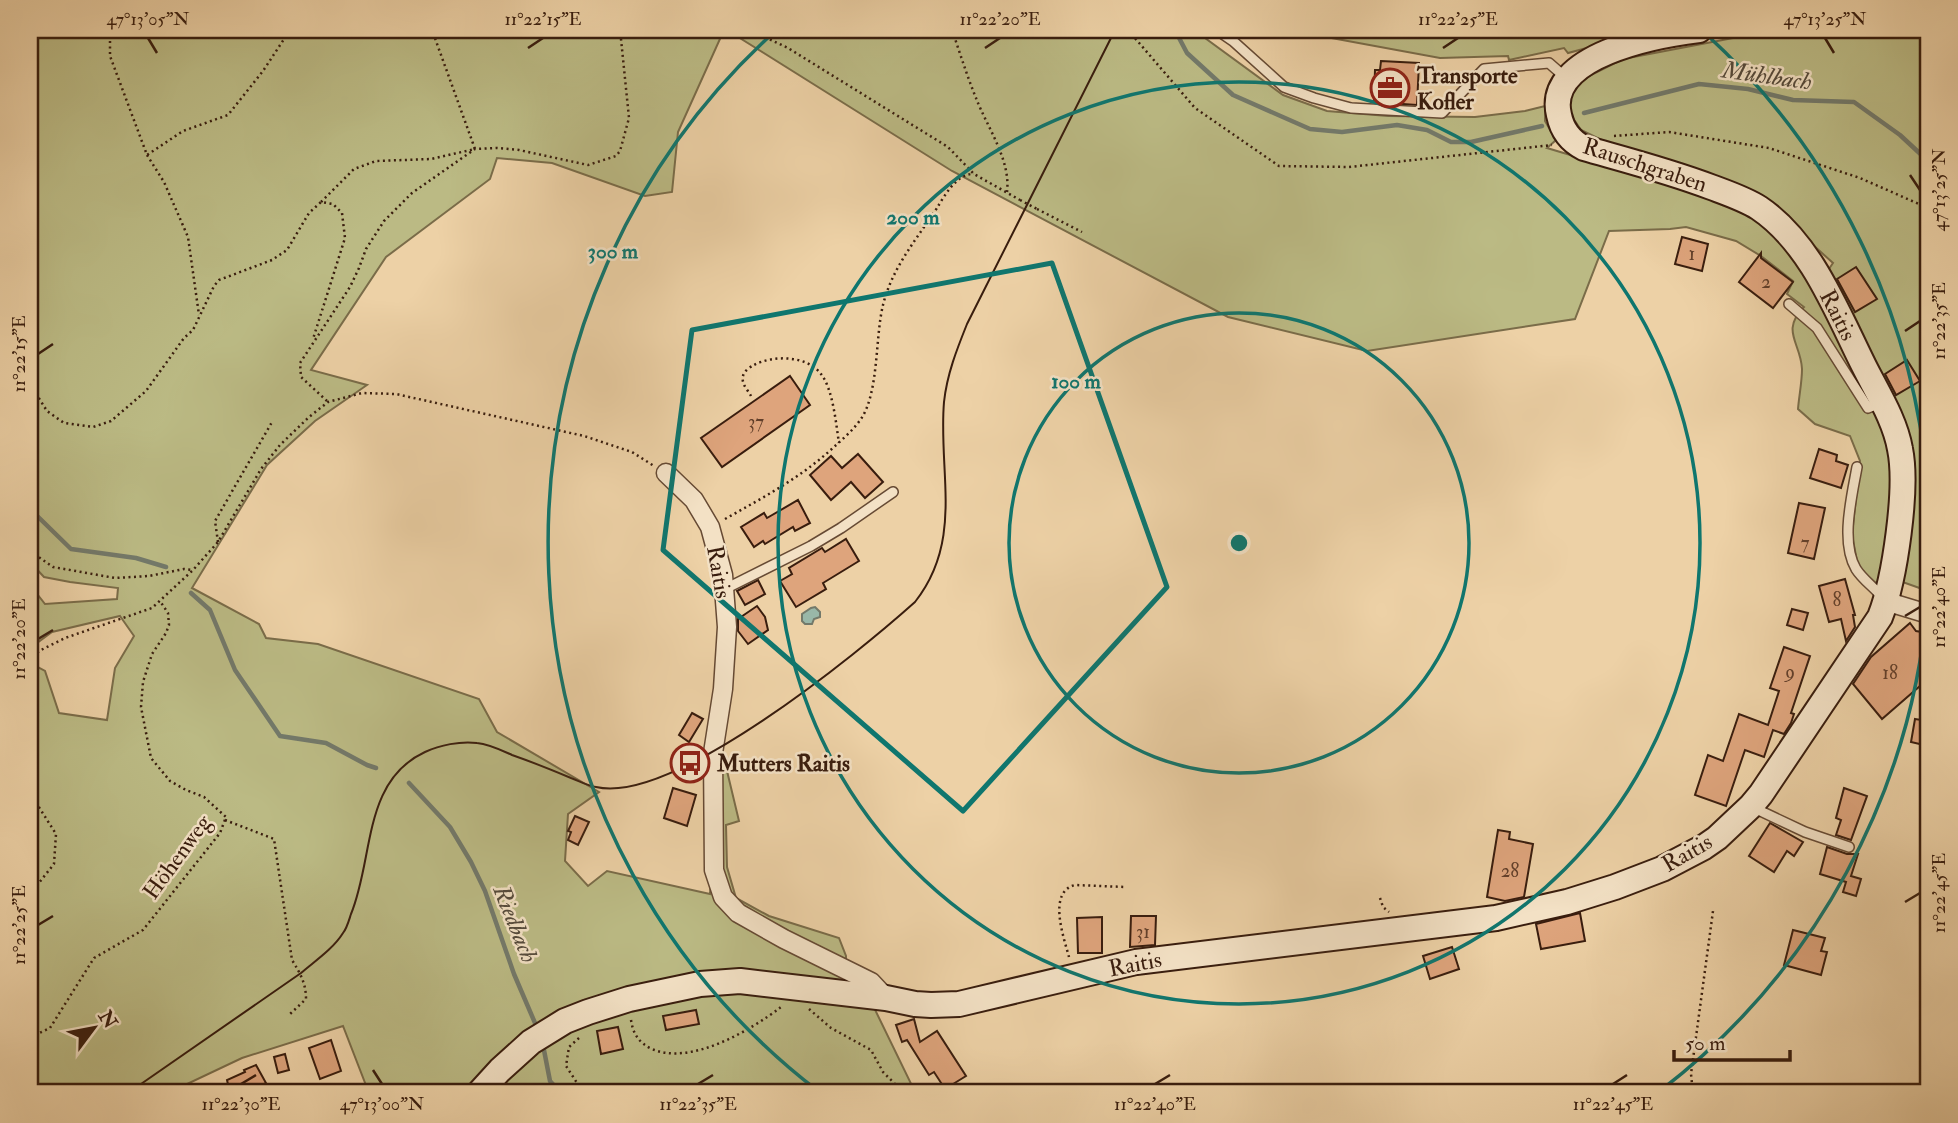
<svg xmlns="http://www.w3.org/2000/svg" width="1958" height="1123" font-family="'IM FELL Double Pica',serif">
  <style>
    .green { fill: #bbba84; stroke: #7a6c49; stroke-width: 2; fill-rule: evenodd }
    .water { fill: #99b7a8; stroke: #73796a; stroke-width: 2 }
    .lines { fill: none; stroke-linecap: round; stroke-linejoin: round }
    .stream { stroke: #73796a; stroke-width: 4.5 }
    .building { fill: #dea47c; stroke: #391d0e; stroke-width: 2 }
    .lane-casing { stroke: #664a34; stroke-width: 12 }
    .street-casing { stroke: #664a34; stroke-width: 21 }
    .secondary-casing { stroke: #391d0e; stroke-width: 28 }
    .path { stroke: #391d0e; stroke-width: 2.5; stroke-dasharray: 2 3.5; stroke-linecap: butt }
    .lane { stroke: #f3e1c5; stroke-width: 9 }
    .street { stroke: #f3e1c5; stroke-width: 18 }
    .secondary { stroke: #f3e1c5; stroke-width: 24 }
    .tram { stroke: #391d0e; stroke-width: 2 }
    .path-bridge { stroke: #391d0e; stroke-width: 2.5; stroke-dasharray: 2 3.5; stroke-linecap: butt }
    .marked { fill: none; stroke: #0f766e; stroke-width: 5; stroke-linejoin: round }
    .ticks { fill: none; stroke: #391d0e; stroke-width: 2.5 }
    .ring { fill: none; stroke: #0f766e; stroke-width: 3.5 }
    .labels { text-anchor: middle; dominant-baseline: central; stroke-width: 5; stroke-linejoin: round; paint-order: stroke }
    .number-label { font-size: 19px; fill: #623f2a }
    .poi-label { font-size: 23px; font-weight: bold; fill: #391d0e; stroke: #f3e1c5; text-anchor: start }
    .street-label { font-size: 23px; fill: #391d0e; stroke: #f3e1c5 }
    .water-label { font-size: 24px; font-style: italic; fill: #564b3c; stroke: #f3e1c5 }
    .centre { fill: #0f766e; stroke: #f3e1c5; stroke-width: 3.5 }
    .ring-label { font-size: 21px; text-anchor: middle; font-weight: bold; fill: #0f766e; stroke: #f3e1c5; stroke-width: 5; stroke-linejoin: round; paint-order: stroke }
    .neatline { fill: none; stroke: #391d0e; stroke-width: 2.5 }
    .ticks-label { font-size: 18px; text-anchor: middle; fill: #391d0e }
  </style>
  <rect width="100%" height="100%" fill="#edd1a6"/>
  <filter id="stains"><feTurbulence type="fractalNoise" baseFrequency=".00286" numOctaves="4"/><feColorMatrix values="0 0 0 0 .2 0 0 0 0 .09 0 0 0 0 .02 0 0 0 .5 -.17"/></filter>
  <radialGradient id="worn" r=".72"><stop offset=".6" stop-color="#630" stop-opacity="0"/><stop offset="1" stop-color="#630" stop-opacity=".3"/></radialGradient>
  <!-- green -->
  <g class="green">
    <path d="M 30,30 L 724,30 L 678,132 L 672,192 L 645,196 L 552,163 L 497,158 L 490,179 L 386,257 L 311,370 L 367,385 L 315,421 L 267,465 L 192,588 L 259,624 L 266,638 L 318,644 L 479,699 L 497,732 L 599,792 L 568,814 L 565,861 L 588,886 L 607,871 L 710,894 L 719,759 L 727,771 L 739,821 L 726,825 L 727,867 L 736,898 L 769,916 L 839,938 L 846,956 L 846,976 L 864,987 L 915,1092 L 919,1093 L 369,1093 L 343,1026 L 242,1058 L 187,1084 L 191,1093 L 30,1093 L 30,585 L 45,604 L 117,599 L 118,588 L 70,582 L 44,577 L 30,562 ZM 120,616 L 134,636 L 115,668 L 107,720 L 59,713 L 45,671 L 36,666 L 33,646 L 52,632 Z"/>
    <path d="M 727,30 L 1194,30 L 1283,95 L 1327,111 L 1388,116 L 1475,117 L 1525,111 L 1545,106 L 1545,121 L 1556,140 L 1547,148 L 1727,202 L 1775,231 L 1814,291 L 1833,263 L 1761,198 L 1612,145 L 1581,130 L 1567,109 L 1570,93 L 1585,78 L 1623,59 L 1754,34 L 1792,30 L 1928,30 L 1928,591 L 1897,580 L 1873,583 L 1858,566 L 1852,535 L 1860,461 L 1850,436 L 1815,424 L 1798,409 C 1799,396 1802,382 1802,369 C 1801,343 1780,331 1804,307 L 1787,294 L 1793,281 L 1761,256 L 1736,241 L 1686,227 L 1670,229 L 1609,231 L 1575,319 L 1367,351 L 1228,317 L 952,171 Z"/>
    <polygon points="1288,30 1639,30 1612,37 1598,45 1568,53 1564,48 1509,60 1508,56 1440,58"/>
  </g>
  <!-- water -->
  <polygon class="water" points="815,607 820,612 820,617 814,619 812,624 805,624 802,621 802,614 811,608"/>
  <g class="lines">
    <!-- stream -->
    <g class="stream">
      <polyline points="1167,30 1177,34 1187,53 1233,95 1310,129 1342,132 1397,125 1427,130 1451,142 1471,142 1542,126"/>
      <polyline points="1584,113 1699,84 1748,89 1793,100 1854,102 1900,135 1928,161"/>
      <polyline points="30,509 71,549 136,558 166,567"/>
      <polyline points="191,593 210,610 235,670 280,736 326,743 367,765 376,768"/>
      <polyline points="409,783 450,827 471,862 485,891 514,974 538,1030"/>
      <polyline points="543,1045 550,1081 561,1093"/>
    </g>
  </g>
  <!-- building -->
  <g class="building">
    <polygon points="1381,61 1419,63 1417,105 1374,102 1375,70 1380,70"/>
    <polygon points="1682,237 1708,244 1702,271 1675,264"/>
    <polygon points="1761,253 1761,258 1793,282 1773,308 1739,282"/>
    <polygon points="1856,267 1877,299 1855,312 1837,279"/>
    <polygon points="1907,360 1920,381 1896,395 1885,374"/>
    <polygon points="790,376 810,405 722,467 701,438"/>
    <polygon points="1819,449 1837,455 1836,461 1848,465 1841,488 1810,478"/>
    <polygon points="858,454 883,482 865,498 851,482 831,500 810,475 831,456 842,468"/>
    <polygon points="798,500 810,523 795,531 793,527 765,544 763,541 754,547 741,527 764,513 767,518"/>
    <polygon points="1799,503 1825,508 1814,559 1788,553"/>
    <polygon points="846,539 859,561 823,583 826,589 796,607 780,581 792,574 789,568 822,548 825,552"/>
    <polygon points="1845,579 1855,615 1853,615 1855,627 1846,641 1841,619 1829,622 1819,586"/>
    <polygon points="758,580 765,594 745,605 737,591"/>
    <polygon points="757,606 765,617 768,630 748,644 738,631 738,619"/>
    <polygon points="1792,609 1808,613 1803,630 1787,625"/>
    <polygon points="1910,623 1916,631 1928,633 1928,679 1882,719 1853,684 1871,657"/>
    <polygon points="1784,647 1810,656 1791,713 1794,714 1791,723 1784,734 1773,730 1764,757 1745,750 1726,806 1695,795 1708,755 1723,761 1739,714 1768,725 1779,691 1770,688"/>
    <polygon points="692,713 703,719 689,742 679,735"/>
    <polygon points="1915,719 1928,721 1928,746 1911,742"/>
    <polygon points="673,788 696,795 687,826 664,818"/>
    <polygon points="1844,788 1867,796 1851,840 1836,835 1841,820 1836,818"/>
    <polygon points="575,816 589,822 578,845 568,840 571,832 568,831"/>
    <polygon points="1770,823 1803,842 1794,856 1787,851 1774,872 1749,856"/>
    <polygon points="1498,830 1510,832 1509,839 1533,844 1524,897 1505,901 1487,897"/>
    <polygon points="1827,847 1847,854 1858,854 1851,876 1861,879 1856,896 1843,892 1846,882 1820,874"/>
    <polygon points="1580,913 1585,941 1541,949 1536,924"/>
    <polygon points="1131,916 1156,916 1155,945 1130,947"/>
    <polygon points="1102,917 1102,953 1078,953 1077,918"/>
    <polygon points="1793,930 1825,938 1821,951 1827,952 1821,975 1784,965"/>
    <polygon points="1452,947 1459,969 1430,979 1423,956"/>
    <polygon points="696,1010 699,1024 666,1030 663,1016"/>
    <polygon points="914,1019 920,1042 937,1031 966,1076 945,1089 934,1072 929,1075 907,1040 902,1042 896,1025"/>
    <polygon points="618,1027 623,1049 601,1054 597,1031"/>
    <polygon points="331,1040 341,1071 320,1079 309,1048"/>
    <polygon points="285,1054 289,1070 278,1073 274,1057"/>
    <polygon points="256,1065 266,1083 258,1087 259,1093 230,1093 227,1080 245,1072 244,1070"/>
  </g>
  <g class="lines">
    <defs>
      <g id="lane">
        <polyline points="1217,30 1233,41 1284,87 1314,98 1351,108 1442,113 1484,69 1549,63 1565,77"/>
        <polyline points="1789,304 1817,328 1868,408 1880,403"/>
        <path d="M 1857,467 C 1852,496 1840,542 1856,569 C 1863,580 1874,587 1882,597"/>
        <polyline points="725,589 811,546 841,528 893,492"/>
        <polyline points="1752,807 1805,832 1849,847"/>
      </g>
      <g id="street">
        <polyline points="666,473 694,500 710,527 723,575 727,627 723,689 713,753 714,870 723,897 738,913 784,939 871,982 886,998"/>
        <polyline points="1885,601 1928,614"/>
      </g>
      <path id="secondary" d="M 479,1093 L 500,1070 L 531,1042 L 565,1021 L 588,1012 L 629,999 L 700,984 L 740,981 L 886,998 L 915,1004 L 931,1005 L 959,1004 L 1136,962 L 1496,918 L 1567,902 L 1615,887 L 1662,869 L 1704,847 L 1717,838 L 1751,806 L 1761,794 L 1880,617 C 1895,579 1908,488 1900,449 C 1895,420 1877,392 1864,366 C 1837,312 1811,243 1759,208 C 1745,199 1727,193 1711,187 C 1669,171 1626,160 1584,148 C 1570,141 1562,130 1559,115 C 1544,55 1658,35 1699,30"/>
    </defs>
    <!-- lane casing -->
    <use href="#lane" class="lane-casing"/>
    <!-- street casing -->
    <use href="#street" class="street-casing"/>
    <!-- secondary casing -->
    <use href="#secondary" class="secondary-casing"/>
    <!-- path -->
    <g class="path">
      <polyline points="110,30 110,56 147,155 183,131 228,115 263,71 290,30"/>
      <polyline points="750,30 788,48 948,147 974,174 1020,200"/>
      <path d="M 952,30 C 960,53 967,76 976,98 C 987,127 1011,160 1007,192"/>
      <polyline points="1128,30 1195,108 1279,166 1349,167 1552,145"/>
      <path d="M 1517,30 C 1542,37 1571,35 1596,30"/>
      <polyline points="1614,136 1669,132 1769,148 1860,178 1928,208"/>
      <polyline points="147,155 164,182 188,237 199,315"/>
      <polyline points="321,202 354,169 376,161 431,159 475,149 432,30"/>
      <polyline points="1037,209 1082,232"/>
      <polyline points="30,384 47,411 64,423 93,427 111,421 146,391 184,338 193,330 214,286 219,280 272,260 287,250 309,213 321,202 333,204 342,213 345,238 313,339"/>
      <path d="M 751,396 C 748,390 741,384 743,376 C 744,371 750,367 754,365 C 773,355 807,355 821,374 C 833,389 836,424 839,443"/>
      <polyline points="327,401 301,377 300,363 350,287 359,268 366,249 384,221 412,193 475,149 497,148 519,150 588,165 616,156 620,151 629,118 621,39 630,30"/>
      <path d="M 725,519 C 764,497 802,477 835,446 C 844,438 854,429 861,419 C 879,392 875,338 883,305 C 892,268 916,240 937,208 C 945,195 957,173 974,174"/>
      <polyline points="218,542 215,521 272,422"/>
      <polyline points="30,551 53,567 115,578 149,576 184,569 193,570"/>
      <polyline points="30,661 39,651 65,638 152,608 193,570 218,542 261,469 280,445 309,417 328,402 362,393 396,394 584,436 632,452 654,466"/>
      <polyline points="30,793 56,834 54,864 30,894"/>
      <path d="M 225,820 L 274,839 L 292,960 C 300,973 306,983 306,999 L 290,1014"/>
      <polyline points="1380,898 1383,907 1389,912"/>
      <path d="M 1069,957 C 1064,938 1047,892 1075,885 L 1126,887"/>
      <polyline points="809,1009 831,1028 871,1050 883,1072 904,1093"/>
      <path d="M 631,1020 C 633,1034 639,1043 652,1049 C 691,1066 751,1030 781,1007"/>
      <polyline points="30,1033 35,1035 50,1028 94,958 143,930 220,833 226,817 204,797 186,790 170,781 151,758 141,707 143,682 152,654 166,633 169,625 168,613 160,601"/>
      <polyline points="579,1038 569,1047 566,1066 581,1089 586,1093"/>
      <polyline points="1693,1093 1691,1074 1713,911"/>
    </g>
    <!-- lane -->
    <use href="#lane" class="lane"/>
    <!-- street -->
    <use href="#street" class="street"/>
    <!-- secondary -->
    <use href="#secondary" class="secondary"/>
    <!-- tram -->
    <path class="tram" d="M 128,1093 L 301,973 C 315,961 333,949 343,933 C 347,928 349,920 351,914 C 374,859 362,781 425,752 C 440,745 460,741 477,743 C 489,744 501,750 512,755 C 532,762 552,770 571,778 C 579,781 588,786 596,787 C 673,805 858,653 915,602 C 964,540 938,472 944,402 C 947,374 957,349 967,324 L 1115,30"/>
    <!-- path-bridge -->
    <polyline class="path-bridge" points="1020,200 1037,209"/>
  </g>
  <!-- marked area -->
  <path class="marked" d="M 1052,263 L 1167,587 L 963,811 L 663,550 L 692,330 Z"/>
  <!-- ticks -->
  <path class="ticks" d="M 148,38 L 157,53M 1825,38 L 1834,53M 528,48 L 543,38M 985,48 L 1000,38M 1443,48 L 1458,38M 1910,175 L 1920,190M 1905,331 L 1920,321M 38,354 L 53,344M 1905,616 L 1920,607M 38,639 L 53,630M 1905,902 L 1920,893M 38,925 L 53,916M 373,1070 L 382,1084M 241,1084 L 256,1075M 698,1084 L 713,1075M 1155,1084 L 1170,1075M 1613,1084 L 1627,1075"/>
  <!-- distance rings -->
  <g class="ring">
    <circle cx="1239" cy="543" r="230"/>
    <circle cx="1239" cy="543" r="461"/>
    <path d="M1928 597A691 691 0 0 1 1660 1091M818 1091A691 691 0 0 1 772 34M1706 34A691 691 0 0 1 1928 489"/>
  </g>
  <!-- icons -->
  <defs>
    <symbol id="office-ring" viewBox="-11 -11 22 22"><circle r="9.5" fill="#f3e1c5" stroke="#8f2418" stroke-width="1.5"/><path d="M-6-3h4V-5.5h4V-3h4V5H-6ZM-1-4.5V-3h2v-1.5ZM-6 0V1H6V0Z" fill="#8f2418"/></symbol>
    <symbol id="bus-ring" viewBox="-11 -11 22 22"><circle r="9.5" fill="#f3e1c5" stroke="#8f2418" stroke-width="1.5"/><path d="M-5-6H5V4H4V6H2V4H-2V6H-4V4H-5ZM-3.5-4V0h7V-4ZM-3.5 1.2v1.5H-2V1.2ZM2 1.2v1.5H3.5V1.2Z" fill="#8f2418"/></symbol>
  </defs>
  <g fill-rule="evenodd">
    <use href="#office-ring" x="1368" y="66" width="44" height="44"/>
    <use href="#bus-ring" x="668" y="741" width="44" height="44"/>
  </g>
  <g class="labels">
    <!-- number labels -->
    <g class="number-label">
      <text x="1692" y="254">1</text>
      <text x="1766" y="282">2</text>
      <text x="756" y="422">37</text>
      <text x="1805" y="543">7</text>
      <text x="1837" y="600">8</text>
      <text x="1790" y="672">9</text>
      <text x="1890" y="673">18</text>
      <text x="1510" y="871">28</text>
      <text x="1143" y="932">31</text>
    </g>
    <!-- poi labels -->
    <g class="poi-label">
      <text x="1417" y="75">Transporte<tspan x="1417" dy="26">Kofler</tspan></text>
      <text x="717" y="763">Mutters Raitis</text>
    </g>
    <!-- street labels -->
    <g class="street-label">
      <text transform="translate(1645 165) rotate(18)">Rauschgraben</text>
      <text transform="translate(1838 315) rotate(63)">Raitis</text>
      <text transform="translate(719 572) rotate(80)">Raitis</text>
      <text transform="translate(1687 853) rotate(-30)">Raitis</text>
      <text transform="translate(177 857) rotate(-54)">Höhenweg</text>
      <text transform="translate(1135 964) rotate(-11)">Raitis</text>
    </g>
    <!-- water labels -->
    <g class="water-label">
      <text transform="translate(1767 76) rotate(8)">Mühlbach</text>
      <text transform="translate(515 924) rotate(68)">Riedbach</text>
    </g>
  </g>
  <circle cx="1239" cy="543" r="10" class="centre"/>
  <g class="ring-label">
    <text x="913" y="224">200 m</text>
    <text x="613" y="258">300 m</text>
    <text x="1076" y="388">100 m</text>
  </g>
  <!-- margin -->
  <rect width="1958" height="1123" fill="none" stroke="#edd1a6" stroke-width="77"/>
  <!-- north arrow -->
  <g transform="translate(94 1028) rotate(58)" stroke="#f3e1c5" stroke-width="5" paint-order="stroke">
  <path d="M0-5L12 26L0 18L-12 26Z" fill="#391d0e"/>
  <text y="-10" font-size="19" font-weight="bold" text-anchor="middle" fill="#391d0e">N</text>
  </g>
  <!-- scale -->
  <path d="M1674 1050v10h116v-10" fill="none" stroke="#391d0e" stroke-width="3.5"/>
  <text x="1685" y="1050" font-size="21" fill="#391d0e" stroke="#f3e1c5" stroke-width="5" paint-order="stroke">50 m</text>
  <rect x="38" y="38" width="1882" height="1046" class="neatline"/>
  <g class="ticks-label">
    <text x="148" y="25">47°13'05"N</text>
    <text x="543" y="25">11°22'15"E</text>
    <text x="1000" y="25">11°22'20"E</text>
    <text x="1458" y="25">11°22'25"E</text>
    <text x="1825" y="25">47°13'25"N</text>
    <text transform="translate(1939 190) rotate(-90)" y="6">47°13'25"N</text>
    <text transform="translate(1939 321) rotate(-90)" y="6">11°22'35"E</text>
    <text transform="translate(19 354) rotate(-90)" y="6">11°22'15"E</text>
    <text transform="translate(1939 607) rotate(-90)" y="6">11°22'40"E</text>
    <text transform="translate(19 639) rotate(-90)" y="6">11°22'20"E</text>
    <text transform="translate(1939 893) rotate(-90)" y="6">11°22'45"E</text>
    <text transform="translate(19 925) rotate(-90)" y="6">11°22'25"E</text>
    <text x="241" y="1110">11°22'30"E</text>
    <text x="382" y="1110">47°13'00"N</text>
    <text x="698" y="1110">11°22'35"E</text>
    <text x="1155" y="1110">11°22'40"E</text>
    <text x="1613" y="1110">11°22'45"E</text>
  </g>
  <rect width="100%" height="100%" filter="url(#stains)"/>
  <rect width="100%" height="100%" fill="url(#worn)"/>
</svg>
